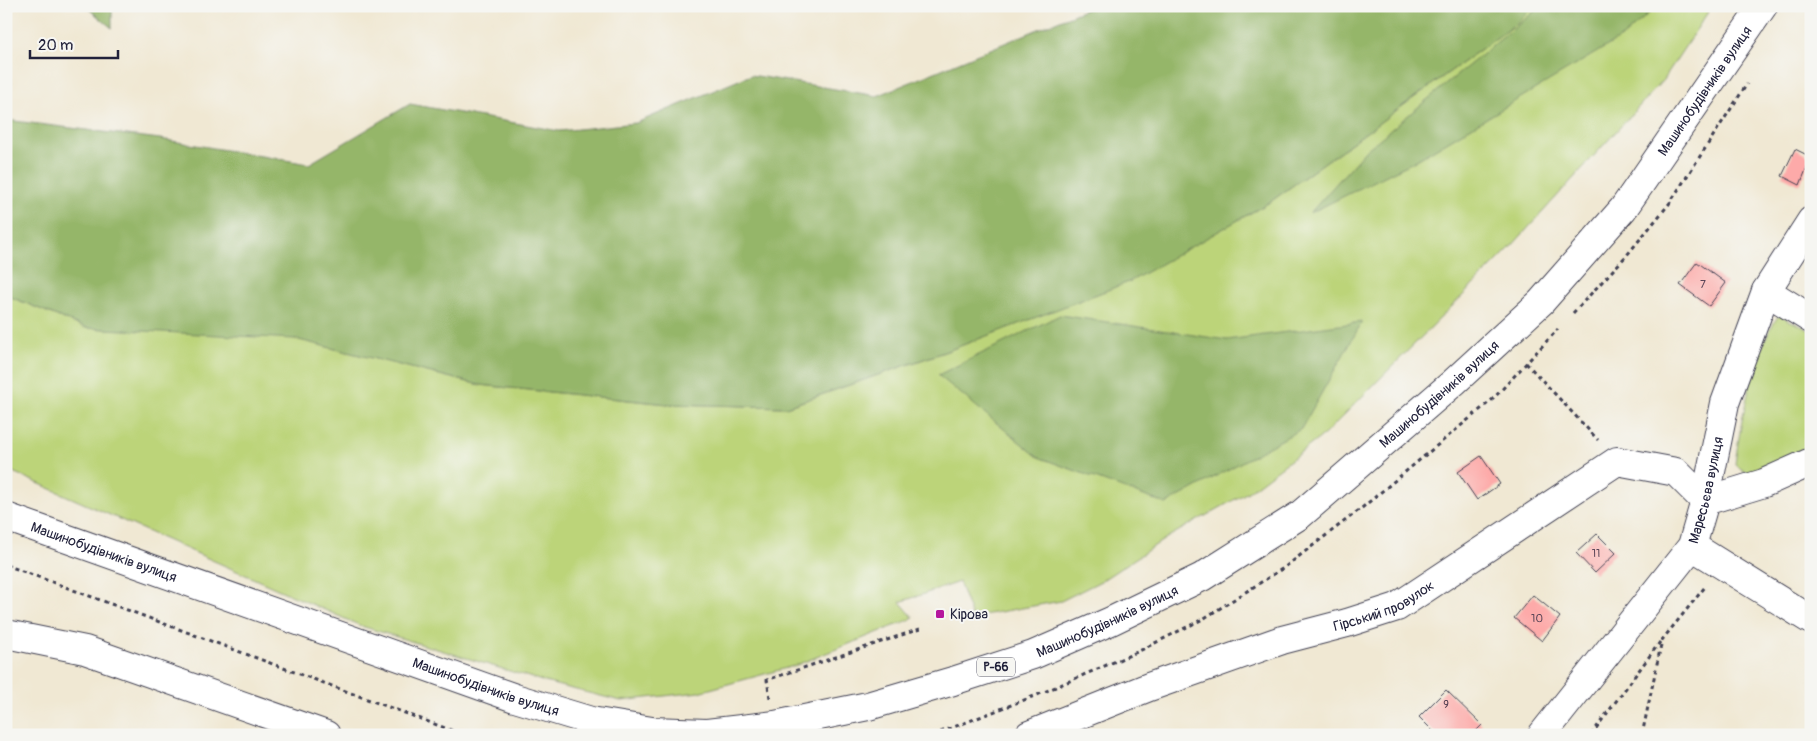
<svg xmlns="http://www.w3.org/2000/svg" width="1817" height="741" font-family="Pangolin,sans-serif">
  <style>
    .green { fill: #bcd479; stroke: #6f7b5a }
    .forest { fill: #95b669; stroke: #5c6c52 }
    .building { fill: #fdaaa9 }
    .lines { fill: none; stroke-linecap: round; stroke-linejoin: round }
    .minor-casing { stroke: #414052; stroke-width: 30 }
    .major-casing { stroke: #414052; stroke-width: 30 }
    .path { stroke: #414052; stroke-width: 3; stroke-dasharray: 4 4; stroke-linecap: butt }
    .minor { stroke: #fff; stroke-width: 28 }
    .major { stroke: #fff; stroke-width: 28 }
    .poi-dot { fill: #b5179e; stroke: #f6f6f2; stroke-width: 2 }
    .labels { text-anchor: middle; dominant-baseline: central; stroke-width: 4; stroke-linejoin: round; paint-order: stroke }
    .number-label { font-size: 11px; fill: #594456 }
    .shield { fill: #f6f6f2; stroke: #626272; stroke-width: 1 }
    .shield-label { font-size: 12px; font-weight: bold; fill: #22223b }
    .street-label { font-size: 14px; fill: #22223b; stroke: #f6f6f2 }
    .poi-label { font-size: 14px; fill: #22223b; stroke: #f6f6f2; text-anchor: start }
  </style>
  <rect width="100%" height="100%" fill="#f6f6f2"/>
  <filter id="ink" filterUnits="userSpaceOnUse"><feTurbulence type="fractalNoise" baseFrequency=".02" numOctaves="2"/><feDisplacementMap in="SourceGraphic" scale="10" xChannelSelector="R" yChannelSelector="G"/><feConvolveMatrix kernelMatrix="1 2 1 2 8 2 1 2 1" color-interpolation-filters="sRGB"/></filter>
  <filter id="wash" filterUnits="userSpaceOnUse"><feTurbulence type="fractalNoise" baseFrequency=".0096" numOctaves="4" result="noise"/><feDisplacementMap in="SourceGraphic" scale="20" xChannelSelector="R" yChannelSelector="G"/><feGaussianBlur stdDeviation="1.12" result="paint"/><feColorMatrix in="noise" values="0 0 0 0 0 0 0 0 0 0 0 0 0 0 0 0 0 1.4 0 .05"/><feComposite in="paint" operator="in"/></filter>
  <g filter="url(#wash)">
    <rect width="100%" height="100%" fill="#f0e8d3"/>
    <!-- green -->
    <g class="green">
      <polygon points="1534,6 1712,6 1663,80 1509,249 1325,434 1248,492 1168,537 1101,581 1061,601 972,617 959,582 900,602 914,618 794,666 699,692 621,701 552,684 361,626 6,469 6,295 86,328 284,336 480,385 668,404 786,407 947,351 1129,281 1270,202 1517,23"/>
      <path d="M 1779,315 L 1811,331 L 1811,451 L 1749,475 L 1735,464 C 1740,424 1755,346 1779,315 Z"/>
    </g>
    <!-- forest -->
    <g class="forest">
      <polygon points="85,6 112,6 112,28"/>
      <polygon points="1094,6 1534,6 1517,23 1270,202 1129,282 947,351 786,407 668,404 480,385 295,339 86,328 6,295 6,120 160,139 309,164 410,104 559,131 636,123 751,75 877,96"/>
      <polygon points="1541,6 1657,6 1624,36 1415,161 1310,213 1366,150"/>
      <polygon points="1060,315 1227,340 1362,322 1301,429 1166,504 1038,457 938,375"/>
    </g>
    <g id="blocks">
      <!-- building -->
      <g class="building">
        <polygon points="1795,149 1811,157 1800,185 1782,176"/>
        <polygon points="1697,262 1726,283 1709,306 1680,285"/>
        <polygon points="1481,456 1500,484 1477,500 1458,472"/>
        <polygon points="1597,534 1616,553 1595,573 1576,553"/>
        <polygon points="1533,595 1560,617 1542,641 1514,618"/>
        <polygon points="1446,690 1482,725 1472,735 1437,735 1419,717"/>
      </g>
    </g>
  </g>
  <g filter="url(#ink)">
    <use href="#blocks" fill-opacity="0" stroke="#414052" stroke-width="1"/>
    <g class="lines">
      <defs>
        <g id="minor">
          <polyline points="1766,291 1811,319"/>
          <polyline points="1692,546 1811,620"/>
          <polyline points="6,634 85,650 326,735"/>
          <path id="s1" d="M 1029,735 L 1149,687 L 1282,640 L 1347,623 L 1397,607 L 1617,461 L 1676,472 L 1705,501 L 1764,483 L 1811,462"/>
          <path id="s2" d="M 1542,735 L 1692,546 L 1705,501 L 1725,403 L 1766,291 L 1811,221"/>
        </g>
        <g id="major">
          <path id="s3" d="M 6,517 L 515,698 L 591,721 L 652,731 L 707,733 L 775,725 L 868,706 L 953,681 L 1033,655 L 1111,621 L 1202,577 L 1300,515 L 1454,382 L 1541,302 L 1623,209 L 1763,6"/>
        </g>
      </defs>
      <!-- minor casing -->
      <use href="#minor" class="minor-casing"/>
      <!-- major casing -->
      <use href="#major" class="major-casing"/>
      <!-- path -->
      <g class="path">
        <polyline points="1573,313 1627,255 1669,204 1747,84"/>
        <polyline points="1526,363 1598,440"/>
        <polyline points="6,565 464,735"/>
        <polyline points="770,698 767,680 920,629"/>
        <polyline points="933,735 1037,695 1137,652 1203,619 1285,567 1363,507 1493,399 1558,329"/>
        <polyline points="1591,735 1660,642"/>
        <polyline points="1642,735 1662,640 1705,587"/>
      </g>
      <!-- minor -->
      <use href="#minor" class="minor"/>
      <!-- major -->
      <use href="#major" class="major"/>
    </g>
  </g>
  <!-- markers -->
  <rect class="poi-dot" x="935" y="609" width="10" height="10" rx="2.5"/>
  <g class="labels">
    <!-- number labels -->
    <g class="number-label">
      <text x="1703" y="284">7</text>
      <text x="1596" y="553">11</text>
      <text x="1537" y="618">10</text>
      <text x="1446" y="704">9</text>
    </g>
    <!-- shield labels -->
    <rect class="shield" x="977" y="657.5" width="38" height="19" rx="4"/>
    <g class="shield-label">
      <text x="996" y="667">Р-66</text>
    </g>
    <!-- street labels -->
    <g class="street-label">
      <text stroke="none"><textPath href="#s3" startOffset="1964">Машинобудівників вулиця</textPath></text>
      <text stroke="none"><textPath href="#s3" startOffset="1559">Машинобудівників вулиця</textPath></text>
      <text stroke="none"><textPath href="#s2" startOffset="299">Маресьєва вулиця</textPath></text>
      <text stroke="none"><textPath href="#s3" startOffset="104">Машинобудівників вулиця</textPath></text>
      <text stroke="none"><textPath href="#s1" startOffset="378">Гірський провулок</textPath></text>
      <text stroke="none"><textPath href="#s3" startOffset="1154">Машинобудівників вулиця</textPath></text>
      <text stroke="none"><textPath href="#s3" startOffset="509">Машинобудівників вулиця</textPath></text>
    </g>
    <!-- poi labels -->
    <g class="poi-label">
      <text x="950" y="614">Кірова</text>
    </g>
  </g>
  <!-- margin -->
  <rect width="1817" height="741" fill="none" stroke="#f6f6f2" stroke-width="25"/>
  <!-- scale -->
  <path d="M30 50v8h88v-8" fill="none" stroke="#22223b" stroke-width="2.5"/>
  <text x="38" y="50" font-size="15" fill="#22223b" stroke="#f6f6f2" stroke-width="4" paint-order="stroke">20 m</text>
</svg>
